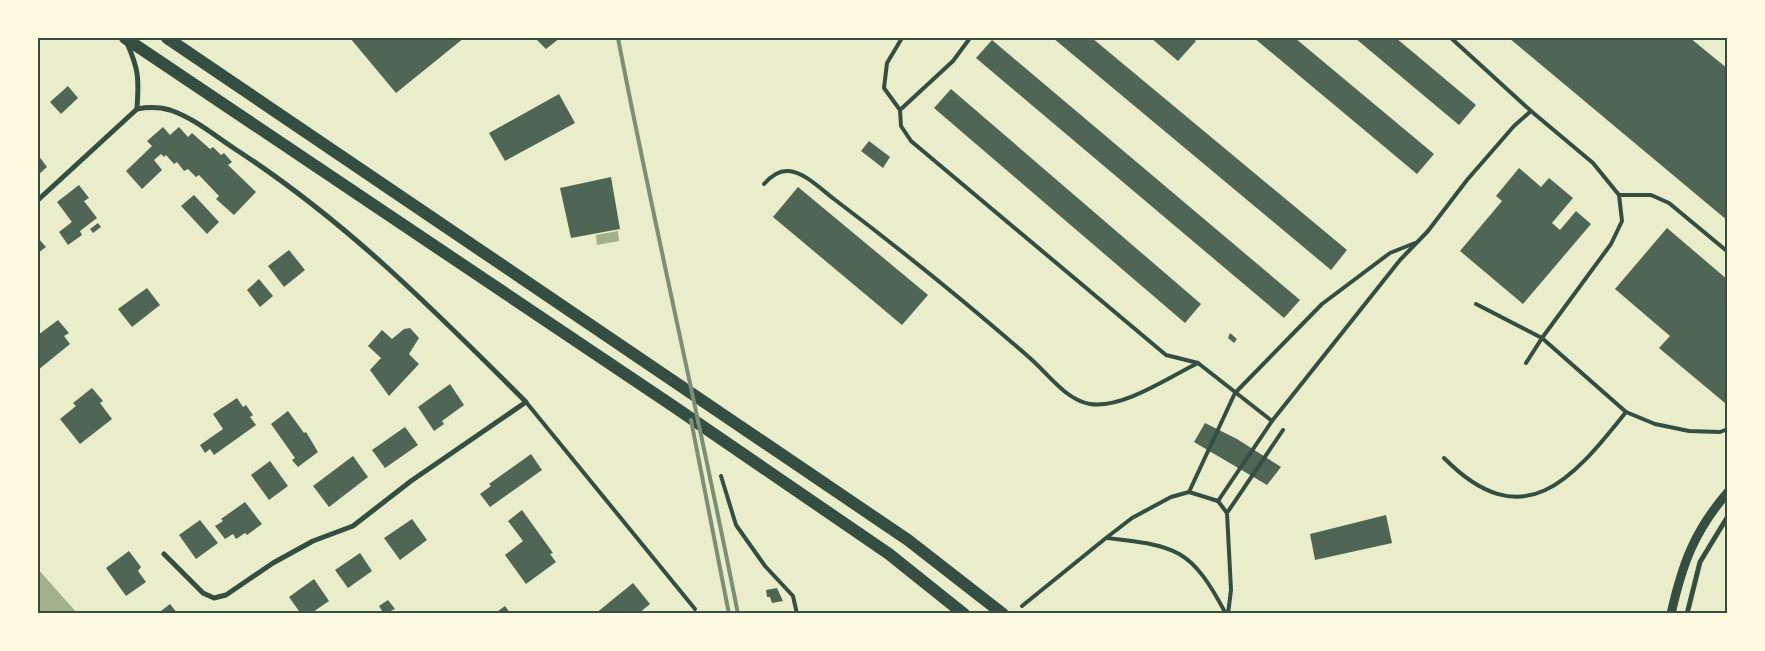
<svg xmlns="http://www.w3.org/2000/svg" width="1765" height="651" font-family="Karla,sans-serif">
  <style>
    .water { fill: #a3b18a }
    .building { fill: #4f6655 }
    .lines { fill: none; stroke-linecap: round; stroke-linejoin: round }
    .service { stroke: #344e41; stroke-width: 4 }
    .minor { stroke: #344e41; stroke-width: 5 }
    .tertiary { stroke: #344e41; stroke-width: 9 }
    .primary { stroke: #344e41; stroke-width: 12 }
    .rail { stroke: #7c8e77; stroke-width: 4 }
    .neatline { fill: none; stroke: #344e41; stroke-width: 2 }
  </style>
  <rect width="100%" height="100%" fill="#e9edc9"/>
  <!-- water -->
  <g class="water">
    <polygon points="618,231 619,241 597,245 596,235"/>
    <polygon points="38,569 77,613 38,613"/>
  </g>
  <!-- building -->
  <g class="building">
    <polygon points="350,38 464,38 396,93"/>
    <polygon points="535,38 560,38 546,49"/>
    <polygon points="1053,38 1092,38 1347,250 1331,270"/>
    <polygon points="1151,38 1192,38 1196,41 1178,61"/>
    <polygon points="1254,38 1295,38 1434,154 1417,174"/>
    <polygon points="1355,38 1396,38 1476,105 1459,125"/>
    <polygon points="1509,38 1690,38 1728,69 1728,221"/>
    <polygon points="992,40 1300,300 1284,318 976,58"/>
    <polygon points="68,86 78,98 61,114 50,102"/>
    <polygon points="951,89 1201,304 1185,323 934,108"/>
    <polygon points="559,94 575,123 505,161 489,133"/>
    <polygon points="163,127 170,135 179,127 188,137 192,133 210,149 213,147 221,155 224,153 232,162 228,165 256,192 234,215 216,199 219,196 199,175 196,177 188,169 184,171 177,162 174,164 166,155 164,157 161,154 154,160 162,170 142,189 126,171 152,146 147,141"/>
    <polygon points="869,141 890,157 883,168 861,151"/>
    <polygon points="38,155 47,167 38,175"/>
    <polygon points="1519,168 1541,187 1549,178 1573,198 1552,223 1560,230 1576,211 1591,224 1523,304 1460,251 1502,201 1496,196"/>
    <polygon points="611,177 620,229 571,238 560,188"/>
    <polygon points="79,185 89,198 84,201 97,218 80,231 82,235 68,245 59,232 72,222 57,202"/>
    <polygon points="798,187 928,295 902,325 773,217"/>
    <polygon points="194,195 219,222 207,234 181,206"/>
    <polygon points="98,223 101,227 93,233 90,229"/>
    <polygon points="1667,228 1728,280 1728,400 1725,403 1659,348 1670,336 1615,289"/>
    <polygon points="38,238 46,247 38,253"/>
    <polygon points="289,250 305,270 284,287 268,266"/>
    <polygon points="259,279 273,296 260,307 247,290"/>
    <polygon points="147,288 160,305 132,327 118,309"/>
    <polygon points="58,320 69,333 64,336 70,344 38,370 38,335"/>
    <polygon points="410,328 419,338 409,354 419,364 389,396 370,370 381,358 368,346 382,330 392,339 404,329"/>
    <polygon points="1230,333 1237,339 1234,343 1228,338"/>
    <polygon points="450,384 464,405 442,421 444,424 434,431 418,407"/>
    <polygon points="92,388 103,401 100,403 112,419 80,444 60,419 76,406 73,403"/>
    <polygon points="237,398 243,407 246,405 253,415 250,417 256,425 214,455 210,449 205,453 200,445 223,429 213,414"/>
    <polygon points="288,411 304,433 306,432 318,452 298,467 292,460 295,458 271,424"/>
    <polygon points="1205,423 1237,439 1281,467 1267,485 1194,442"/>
    <polygon points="405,427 418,445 385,468 372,450"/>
    <polygon points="531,454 542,470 490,507 480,494 491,486 489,484"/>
    <polygon points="353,456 368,477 329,507 313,486"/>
    <polygon points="270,461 288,486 269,500 251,475"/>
    <polygon points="245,502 262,524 247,535 245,533 236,539 233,534 225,539 215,526 223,521 221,519"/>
    <polygon points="522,510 553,553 550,554 556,562 526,584 505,555 523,541 508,521"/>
    <polygon points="1386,515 1392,543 1315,560 1310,534"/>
    <polygon points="412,519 427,540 400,560 384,538"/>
    <polygon points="200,520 218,543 196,559 179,535"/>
    <polygon points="129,551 141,567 138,571 146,582 126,596 106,568"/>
    <polygon points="360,553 372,571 348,588 335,570"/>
    <polygon points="314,579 329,601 310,614 301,614 289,597"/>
    <polygon points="633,583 650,604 638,614 595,614"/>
    <polygon points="777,588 783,601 772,603 770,597 767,597 766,590"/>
    <polygon points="388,600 395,609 384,614 379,606"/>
    <polygon points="170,604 178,614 157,614"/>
    <polygon points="505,606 511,614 494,614"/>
  </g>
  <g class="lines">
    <!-- service -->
    <g class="service">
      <polyline points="902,38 887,63 884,88 900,110 901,126 911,141 1166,355 1198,363 1272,421"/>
      <polyline points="1451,38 1531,111 1593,163 1619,195 1622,221 1611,244 1542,338 1526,363"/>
      <polyline points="900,110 953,61 970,38"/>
      <path d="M 764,184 C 770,177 779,170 789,171 C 804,172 822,190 834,199 C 900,249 968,304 1031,359 C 1048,374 1066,400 1090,404 C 1123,409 1169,377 1198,363"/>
      <polyline points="1619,195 1651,195 1669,203 1728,252"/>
      <polyline points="1476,304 1542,338 1626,412 1655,424 1689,431 1720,432 1728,429"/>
      <polyline points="526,402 695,609"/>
      <path d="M 1444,458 C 1523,538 1572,480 1626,412"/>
      <polyline points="721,476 736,525 765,566 793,596 797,614"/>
      <polyline points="1189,492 1235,393 1322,304 1390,253 1415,243"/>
      <polyline points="1218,501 1227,513 1231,590 1228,614"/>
      <polyline points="1227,513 1283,430"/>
      <path d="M 1107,538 C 1177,546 1191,548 1226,614"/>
      <polyline points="1022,606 1106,538 1132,518 1171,497 1189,492 1218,501 1272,421 1400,260 1428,231 1467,180 1514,126 1531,111"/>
    </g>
    <!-- minor -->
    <g class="minor">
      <path d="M 137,109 C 148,107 159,107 170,110 C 194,118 215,136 235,149 C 345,220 434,310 526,402 L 411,481 L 353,526 L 313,541 L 273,563 L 226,595 L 214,598 L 203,593 L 164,554"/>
      <path d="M 38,200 L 137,109 C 139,79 139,70 127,43"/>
      <polyline points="1687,614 1700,562 1728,516"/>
    </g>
    <!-- tertiary -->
    <path class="tertiary" d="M 1671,614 C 1682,565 1694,531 1728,492"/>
    <!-- primary -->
    <g class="primary">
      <polyline points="125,38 673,406 889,554 964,614"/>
      <polyline points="167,38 908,540 1003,614"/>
    </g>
    <!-- rail -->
    <g class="rail">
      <path d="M 618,38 C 655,230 700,421 738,614"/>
      <polyline points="691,420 729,614"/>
    </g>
  </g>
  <!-- border -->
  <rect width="1765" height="651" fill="none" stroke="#fefae0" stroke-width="78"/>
  <rect x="39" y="39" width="1687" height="573" class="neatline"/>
</svg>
